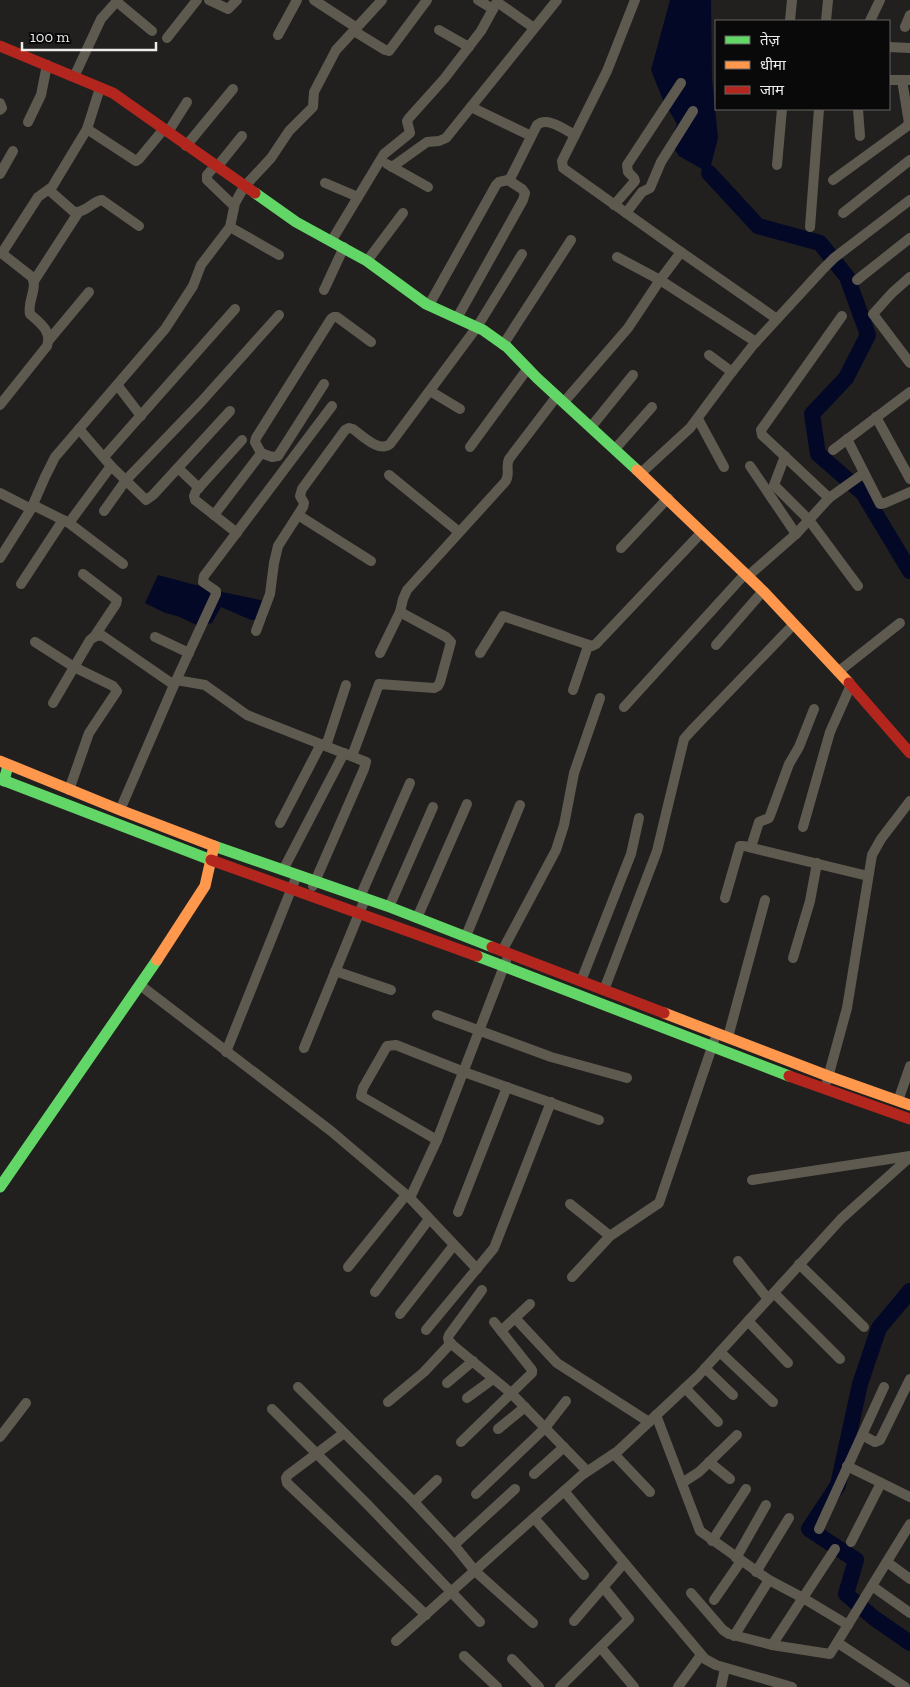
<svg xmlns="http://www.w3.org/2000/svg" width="910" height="1687" font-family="'Zilla Slab','Noto Sans Devanagari',serif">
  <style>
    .water { fill: #030826 }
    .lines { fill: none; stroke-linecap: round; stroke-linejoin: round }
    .river { stroke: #030826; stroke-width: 16 }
    .street { stroke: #5e5a4f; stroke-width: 10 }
    .fast { stroke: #63d668; stroke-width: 11 }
    .slow { stroke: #ff974d; stroke-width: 11 }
    .jam { stroke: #b3261e; stroke-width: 11 }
  </style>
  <rect width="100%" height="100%" fill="#21201f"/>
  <!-- water -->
  <g class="water">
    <polygon points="670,0 711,0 712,79 718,138 709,173 679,156 670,142 677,124 663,100 651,70"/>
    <polygon points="158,575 222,592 265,601 267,619 251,620 221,607 212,623 199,626 177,616 165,613 145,603"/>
  </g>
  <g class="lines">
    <!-- river -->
    <g class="river">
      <polyline points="709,173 758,226 820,243 847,277 868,335 846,378 812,414 818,454 863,493 910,571"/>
      <polyline points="910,1291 879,1328 860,1384 838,1485 809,1529 856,1560 846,1594 874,1618 910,1643"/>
    </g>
    <!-- street -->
    <g class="street">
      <polyline points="209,0 228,9 237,0"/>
      <polyline points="314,0 357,28"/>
      <polyline points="478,0 493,9"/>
      <polyline points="635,0 607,71 562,161 563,168 681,252 777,319"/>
      <polyline points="117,2 152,31"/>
      <polyline points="497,2 534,28"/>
      <polyline points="790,21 792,0"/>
      <polyline points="826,21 828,0"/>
      <polyline points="870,21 880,0"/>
      <polyline points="905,27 910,15"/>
      <polyline points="439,30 469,47"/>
      <polyline points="354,31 385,50 389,51 427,0"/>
      <polyline points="278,35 297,0"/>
      <polyline points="167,38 197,0"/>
      <polyline points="889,47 910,48"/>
      <polyline points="74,77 101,19 118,0"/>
      <polyline points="889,80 910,80"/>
      <polyline points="0,103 2,108 0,110"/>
      <polyline points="471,107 531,136"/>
      <polyline points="858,109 860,136"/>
      <polyline points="28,122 41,95 47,65"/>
      <polyline points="87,129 136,161 139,159 163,130"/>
      <polyline points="168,132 187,102"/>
      <polyline points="186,146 233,89"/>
      <polyline points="387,164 428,187"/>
      <polyline points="777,165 782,109"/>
      <polyline points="215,166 207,175 207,180 234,206"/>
      <polyline points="217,167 242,136"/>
      <polyline points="392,167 427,142 439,141 446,138 557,0"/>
      <polyline points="0,174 13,151"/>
      <polyline points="833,180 906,127 909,123 902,80"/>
      <polyline points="325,183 358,197"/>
      <path d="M 49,190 L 74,212 C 86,213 91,202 102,200 L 139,226"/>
      <polyline points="614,205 635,181 634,178 628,172 627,165 681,83"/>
      <polyline points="626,213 642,192 650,188 661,162 693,111"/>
      <polyline points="843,213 910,160"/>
      <polyline points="230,227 279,255"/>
      <polyline points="810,227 819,109"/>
      <polyline points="332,240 384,154 410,133 407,121 409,118 444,79 481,31 498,0"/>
      <path d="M 0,252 L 32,277 C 38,289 27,301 30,314 C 40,323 52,331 47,346 L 0,405"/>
      <polyline points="2,253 38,197 52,187 87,129 100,88"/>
      <polyline points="617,257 660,280 756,342"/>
      <polyline points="367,261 403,213"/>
      <polyline points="910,277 892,293 873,314 910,363"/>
      <polyline points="857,280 910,238"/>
      <polyline points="34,281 78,213"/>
      <polyline points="324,290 344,247"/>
      <path d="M 429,305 L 496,185 L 499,182 L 508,180 L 511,177 L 537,125 C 547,116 565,130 575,135"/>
      <polyline points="457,318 523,200 525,193 522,189 508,180"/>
      <polyline points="49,340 89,292"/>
      <polyline points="503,345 571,240"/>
      <polyline points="709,355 732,372"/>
      <polyline points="118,386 141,416"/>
      <polyline points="430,391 460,409"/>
      <polyline points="564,402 628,328 660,280 681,252"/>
      <polyline points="876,417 910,479"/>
      <polyline points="698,419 724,467"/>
      <polyline points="591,427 633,375"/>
      <polyline points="79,429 111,466 146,500 153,495 230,411"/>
      <polyline points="847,439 880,504 885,503 910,492"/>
      <polyline points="470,447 528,368"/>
      <polyline points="615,449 652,407"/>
      <polyline points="833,450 910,392"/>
      <polyline points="261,453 272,457 278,456 324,384"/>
      <polyline points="785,456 774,485 809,520 858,586"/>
      <polyline points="104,457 235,309"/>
      <polyline points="750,466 796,534"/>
      <polyline points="178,468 199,488"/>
      <polyline points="641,473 690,428 728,377 754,344 822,270 834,258 910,200"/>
      <polyline points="389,475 459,532"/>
      <polyline points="0,493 31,509"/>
      <polyline points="829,498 762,435 761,430 842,316"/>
      <polyline points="33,505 69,523 123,564"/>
      <polyline points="104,511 126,480 201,402 279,315"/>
      <polyline points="214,515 259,456 261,453 255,442 256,438 331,319 334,317 337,317 371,342"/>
      <polyline points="298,515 371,561"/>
      <polyline points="69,523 111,466"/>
      <polyline points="237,533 195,500 194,496 196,491 242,440"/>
      <polyline points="621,548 668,498"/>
      <polyline points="0,558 31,509 45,477 55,457 165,329 193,286 201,265 230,227 235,203 244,187 271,158 289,131 313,107 314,92 336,50 382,0"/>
      <polyline points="83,574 117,600 116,604 94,637"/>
      <polyline points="748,576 796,534 829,498 864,473"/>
      <polyline points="21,584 63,520"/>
      <path d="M 256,631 L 270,594 L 274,563 L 278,546 L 303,507 L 304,503 L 300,496 L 302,489 L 345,430 L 349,428 L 353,429 C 363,436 379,453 390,444 L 477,327 L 522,254"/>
      <polyline points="155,637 189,653"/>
      <polyline points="35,642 74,667 113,686 117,691 89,733 69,790"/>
      <polyline points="716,645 763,591"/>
      <path d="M 380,653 L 400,612 L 403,599 L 407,590 L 505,482 C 511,475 505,467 509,459 L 557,396"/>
      <polyline points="480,653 503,616 592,646 596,644 702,532"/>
      <polyline points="838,672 900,623"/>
      <polyline points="176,680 205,685 247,715 366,762 364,769 313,886"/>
      <polyline points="573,690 588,646"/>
      <path d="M 53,703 L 90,640 C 94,636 97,635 103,636 L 174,685"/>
      <polyline points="624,707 745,574"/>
      <polyline points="326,746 346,685"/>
      <polyline points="352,756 379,684 434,688 438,686 440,682 451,642 446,637 400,612"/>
      <polyline points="120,810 174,685 216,594 216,591 203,582 204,576 332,406"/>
      <polyline points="280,823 321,744"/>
      <polyline points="803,827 830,732 851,685"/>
      <polyline points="751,847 759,822 769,818 771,813 789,764 799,747 814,709"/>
      <polyline points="283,870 344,753"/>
      <polyline points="360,897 410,783"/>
      <polyline points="725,898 740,846 744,846 868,876"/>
      <polyline points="389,907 433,807"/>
      <polyline points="417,918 467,804"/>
      <polyline points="466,936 520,805"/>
      <polyline points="502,951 556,850 564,825 574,773 600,698"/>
      <polyline points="793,958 810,901 817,863"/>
      <polyline points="335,971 391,990"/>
      <polyline points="581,981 631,854 639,818"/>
      <polyline points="140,985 331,1131 410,1198 477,1269"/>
      <polyline points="604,990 657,851 684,739 691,731 794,624"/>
      <polyline points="437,1015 551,1057 627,1078"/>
      <polyline points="728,1037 765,900"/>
      <polyline points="304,1048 365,899"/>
      <polyline points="226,1052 297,875"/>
      <polyline points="827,1081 847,1008 872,855 881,839 910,801"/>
      <polyline points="898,1101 910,1066"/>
      <polyline points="437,1140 361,1096 363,1088 387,1046 396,1045 464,1072 599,1120"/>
      <polyline points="752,1180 910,1156"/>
      <polyline points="410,1198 437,1140 506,961"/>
      <polyline points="570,1204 610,1236"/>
      <polyline points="458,1212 507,1087"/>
      <polyline points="738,1261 768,1299"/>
      <polyline points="799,1264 864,1327"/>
      <polyline points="348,1267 406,1195"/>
      <polyline points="572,1277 610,1236 659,1203 714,1041"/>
      <polyline points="482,1290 449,1335 448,1338 449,1342 512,1394 587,1471"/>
      <polyline points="375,1292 429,1219"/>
      <polyline points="774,1293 840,1359"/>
      <polyline points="400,1314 454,1245"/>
      <polyline points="515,1318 557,1363 649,1422"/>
      <polyline points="748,1321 788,1363"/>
      <polyline points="426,1330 494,1248 551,1102"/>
      <polyline points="501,1331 530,1304"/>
      <polyline points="720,1352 773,1402"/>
      <polyline points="705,1368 733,1395"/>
      <polyline points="447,1383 473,1361"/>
      <polyline points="298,1387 414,1502 454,1545 475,1571 533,1623"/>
      <polyline points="685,1388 718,1422"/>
      <polyline points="467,1398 493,1379"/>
      <polyline points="388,1402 424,1372 451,1343"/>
      <polyline points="272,1409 368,1505 480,1622"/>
      <polyline points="656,1415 700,1531 769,1580 803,1598 848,1625"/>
      <polyline points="498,1429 525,1407"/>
      <polyline points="344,1433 288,1475 286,1478 287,1483 426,1615"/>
      <polyline points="862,1435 875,1442 880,1440 910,1379"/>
      <polyline points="0,1437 26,1403"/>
      <polyline points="461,1442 532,1373 532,1370 494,1322"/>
      <polyline points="614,1454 650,1492"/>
      <polyline points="709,1462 730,1479"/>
      <polyline points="847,1466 910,1497"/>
      <polyline points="534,1474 564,1447"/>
      <polyline points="682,1483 699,1472 737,1435"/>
      <polyline points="564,1491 705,1659 716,1665 792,1687"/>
      <polyline points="476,1494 545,1428 566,1401"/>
      <polyline points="414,1502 437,1480"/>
      <polyline points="534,1518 584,1575"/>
      <polyline points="819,1529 884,1387"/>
      <polyline points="712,1541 746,1489"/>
      <polyline points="851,1542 881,1483"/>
      <polyline points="454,1545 515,1489"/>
      <polyline points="736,1558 766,1505"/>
      <polyline points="887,1562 910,1579"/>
      <polyline points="756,1572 789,1518"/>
      <polyline points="872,1586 910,1613"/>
      <polyline points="691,1593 723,1630 729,1634 772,1645 830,1654 910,1524"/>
      <polyline points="714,1600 741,1561"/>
      <polyline points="574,1621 624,1563"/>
      <polyline points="734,1636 769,1580"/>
      <polyline points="396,1641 582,1475 618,1451 698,1376 841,1219 910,1157"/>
      <polyline points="838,1643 905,1687"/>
      <polyline points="772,1645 835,1549"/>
      <polyline points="601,1648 634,1687"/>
      <polyline points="464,1656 497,1687"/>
      <polyline points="512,1659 539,1687"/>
      <polyline points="560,1687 629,1619 603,1587"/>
      <polyline points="678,1687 701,1655"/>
      <polyline points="721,1687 725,1668"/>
    </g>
    <!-- fast -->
    <g class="fast">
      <polyline points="255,193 296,222 367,261 426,304 483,330 507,347 537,378 637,470"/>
      <polyline points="0,779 211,860"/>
      <polyline points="4,781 8,765"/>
      <polyline points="214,846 387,906 492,947"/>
      <polyline points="477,956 789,1076"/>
      <polyline points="0,1187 157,960"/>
    </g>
    <!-- slow -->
    <g class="slow">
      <polyline points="637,470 764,592 849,683"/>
      <polyline points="0,761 120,810 214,846 205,886 157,960"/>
      <polyline points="664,1013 828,1076 910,1105"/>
    </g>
    <!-- jam -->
    <g class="jam">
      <polyline points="0,46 113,93 255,193"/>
      <polyline points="849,683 910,753"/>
      <polyline points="211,860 477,956"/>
      <polyline points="492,947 664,1013"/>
      <polyline points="789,1076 910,1119"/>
    </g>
  </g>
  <!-- legend -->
  <rect x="715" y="20" width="175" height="90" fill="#0a0909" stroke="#656463"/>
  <rect x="725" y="36" width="25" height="8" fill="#63d668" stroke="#656463"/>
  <text x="760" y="45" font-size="15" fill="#edeceb">तेज़</text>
  <rect x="725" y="61" width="25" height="8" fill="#ff974d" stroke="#656463"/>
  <text x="760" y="70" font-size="15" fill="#edeceb">धीमा</text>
  <rect x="725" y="86" width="25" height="8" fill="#b3261e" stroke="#656463"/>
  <text x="760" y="95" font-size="15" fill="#edeceb">जाम</text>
  <!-- scale -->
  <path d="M22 42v8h134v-8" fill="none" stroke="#edeceb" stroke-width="2.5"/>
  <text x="30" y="42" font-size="15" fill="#edeceb" stroke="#0a0909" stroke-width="4" paint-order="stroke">100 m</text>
</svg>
